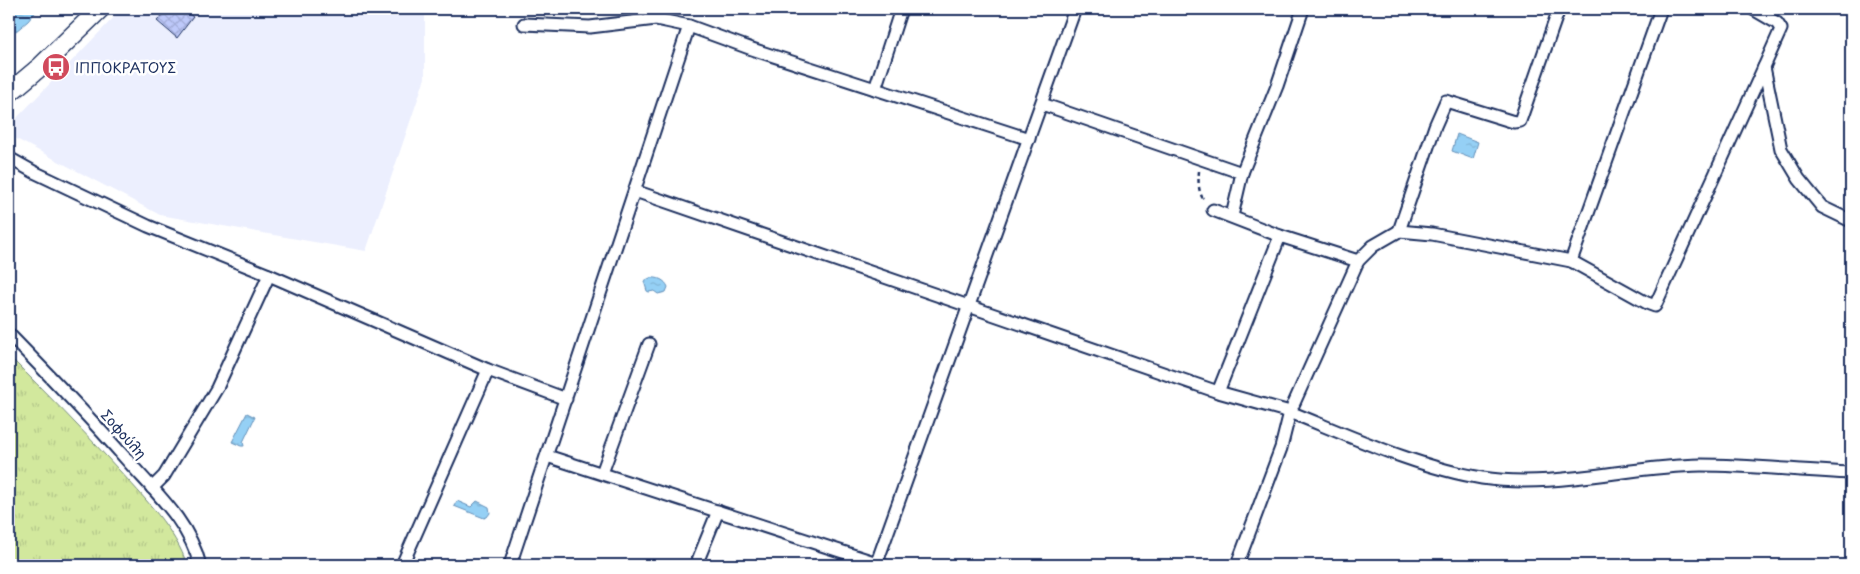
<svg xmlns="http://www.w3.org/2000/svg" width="1860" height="574" font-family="'Playpen Sans',sans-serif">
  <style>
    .built { fill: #eceffe }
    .grass { fill: url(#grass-tufts); stroke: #768c7e }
    .water { fill: url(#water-ripples); stroke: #6490b9 }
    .building { fill: url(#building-cross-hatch); stroke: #1b2f5e }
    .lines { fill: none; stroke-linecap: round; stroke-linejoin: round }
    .minor-casing { stroke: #1b2f5e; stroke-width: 15 }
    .primary-casing { stroke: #1b2f5e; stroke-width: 21 }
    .path { stroke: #1b2f5e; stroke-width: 2.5; stroke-dasharray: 4 4; stroke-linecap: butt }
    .minor { stroke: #fff; stroke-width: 11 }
    .primary { stroke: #fff; stroke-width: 18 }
    .labels { text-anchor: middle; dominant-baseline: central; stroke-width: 5; stroke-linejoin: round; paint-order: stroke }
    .poi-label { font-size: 14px; fill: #1b2f5e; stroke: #fff; text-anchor: start }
    .street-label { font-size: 14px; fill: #1b2f5e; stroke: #fff }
  </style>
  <defs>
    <pattern id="grass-tufts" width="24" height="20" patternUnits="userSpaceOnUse" patternTransform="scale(1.25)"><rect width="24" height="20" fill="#d2e89d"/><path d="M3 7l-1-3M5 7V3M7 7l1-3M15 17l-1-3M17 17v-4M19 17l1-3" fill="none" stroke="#b4c78a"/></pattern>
    <pattern id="water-ripples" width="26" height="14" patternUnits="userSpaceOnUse" patternTransform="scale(1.25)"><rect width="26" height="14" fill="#95d0f5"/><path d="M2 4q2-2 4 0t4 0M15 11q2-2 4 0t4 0" fill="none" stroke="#80b3d4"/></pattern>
    <pattern id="building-cross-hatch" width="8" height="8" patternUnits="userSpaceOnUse" patternTransform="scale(1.25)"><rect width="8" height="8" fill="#bec9fa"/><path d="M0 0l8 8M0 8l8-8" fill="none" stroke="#a3add9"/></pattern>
  </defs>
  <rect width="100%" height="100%" fill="#fff"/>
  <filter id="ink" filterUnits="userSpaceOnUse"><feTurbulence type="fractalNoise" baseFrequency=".02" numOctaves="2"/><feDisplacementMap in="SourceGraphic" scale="10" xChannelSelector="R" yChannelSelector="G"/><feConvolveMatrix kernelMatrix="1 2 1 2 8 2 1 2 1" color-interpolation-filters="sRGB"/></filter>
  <g filter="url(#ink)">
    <!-- built -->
    <polygon class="built" points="122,9 425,9 425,78 366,251 160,215 9,135 9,126"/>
    <!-- grass -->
    <path class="grass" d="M 9,356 C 46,393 83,430 118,469 C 142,495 177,532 187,565 L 9,565 Z"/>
    <!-- water -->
    <g class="water">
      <polygon points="9,9 38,9 28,21 9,37"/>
      <polygon points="1457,134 1478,142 1473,159 1452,151"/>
      <path d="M 650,278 C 658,277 665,280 668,287 L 666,292 L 658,294 L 654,291 L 649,292 L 647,291 L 644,281 Z"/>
      <polygon points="247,413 255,417 243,442 244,446 241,446 232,442"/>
      <polygon points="457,501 471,507 477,501 489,507 490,513 487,517 484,518 454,506"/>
    </g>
    <!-- building -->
    <polygon class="building" points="168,9 183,9 193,17 177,38 157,21"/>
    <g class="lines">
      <defs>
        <g id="minor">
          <polyline points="1753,9 1777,23 1781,29 1764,67 1781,149 1799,179 1822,207 1851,221"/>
          <polyline points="524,24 590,27 656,19 689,26 752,49 1029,139"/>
          <polyline points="875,89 901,9"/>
          <polyline points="1042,104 1242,173"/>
          <polyline points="9,158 34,172 148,226 269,275 488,370 566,399"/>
          <polyline points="635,191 1218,392 1290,412 1358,261 1373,246 1399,231 1432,234 1571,261 1647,303 1655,306 1764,67"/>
          <polyline points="1213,210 1280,236 1358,261"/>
          <polyline points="1232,216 1242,173 1277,86 1303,9"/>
          <polyline points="1399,231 1435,126 1446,101 1514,122 1520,121 1559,9"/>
          <polyline points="1571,261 1661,9"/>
          <path d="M 9,334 C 49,375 89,417 127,460 C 156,493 189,522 200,565"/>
          <polyline points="1218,392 1280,236"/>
          <polyline points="547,456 883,565"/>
          <polyline points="602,473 649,344"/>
          <polyline points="152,488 164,476 217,388 269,275"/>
          <polyline points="402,565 488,370"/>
          <polyline points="510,565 689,26"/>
          <polyline points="696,565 718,511"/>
          <polyline points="876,565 1075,9"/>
          <path d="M 1237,565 L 1281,448 L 1290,412 C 1350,436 1419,468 1482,478 C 1555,489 1628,466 1701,465 C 1751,465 1801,471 1851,473"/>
        </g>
        <polyline id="primary" points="9,93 40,67 100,9"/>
      </defs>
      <!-- minor casing -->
      <use href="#minor" class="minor-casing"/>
      <!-- primary casing -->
      <use href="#primary" class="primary-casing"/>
      <!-- path -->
      <path class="path" d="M 1199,171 C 1198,181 1198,194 1205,201"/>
      <!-- minor -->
      <use href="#minor" class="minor"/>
      <!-- primary -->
      <use href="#primary" class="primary"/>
    </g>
  </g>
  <!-- icons -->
  <defs>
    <symbol id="bus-disc" viewBox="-11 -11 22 22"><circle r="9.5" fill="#d1495b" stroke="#fff"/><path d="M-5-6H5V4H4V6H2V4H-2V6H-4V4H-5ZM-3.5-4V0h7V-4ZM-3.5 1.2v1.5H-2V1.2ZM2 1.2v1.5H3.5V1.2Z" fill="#fff"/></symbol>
  </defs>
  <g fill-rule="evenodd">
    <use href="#bus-disc" x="40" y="51" width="32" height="32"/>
  </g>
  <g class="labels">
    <!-- poi labels -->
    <g class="poi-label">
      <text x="75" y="67">ΙΠΠΟΚΡΑΤΟΥΣ</text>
    </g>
    <!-- street labels -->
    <g class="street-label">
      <text transform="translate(124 434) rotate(48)">Σοφούλη</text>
    </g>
  </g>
  <!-- margin -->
  <rect width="1860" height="574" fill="none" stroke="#fff" stroke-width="30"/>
  <rect x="15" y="15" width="1830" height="544" fill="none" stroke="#1b2f5e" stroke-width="2" filter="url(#ink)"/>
</svg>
